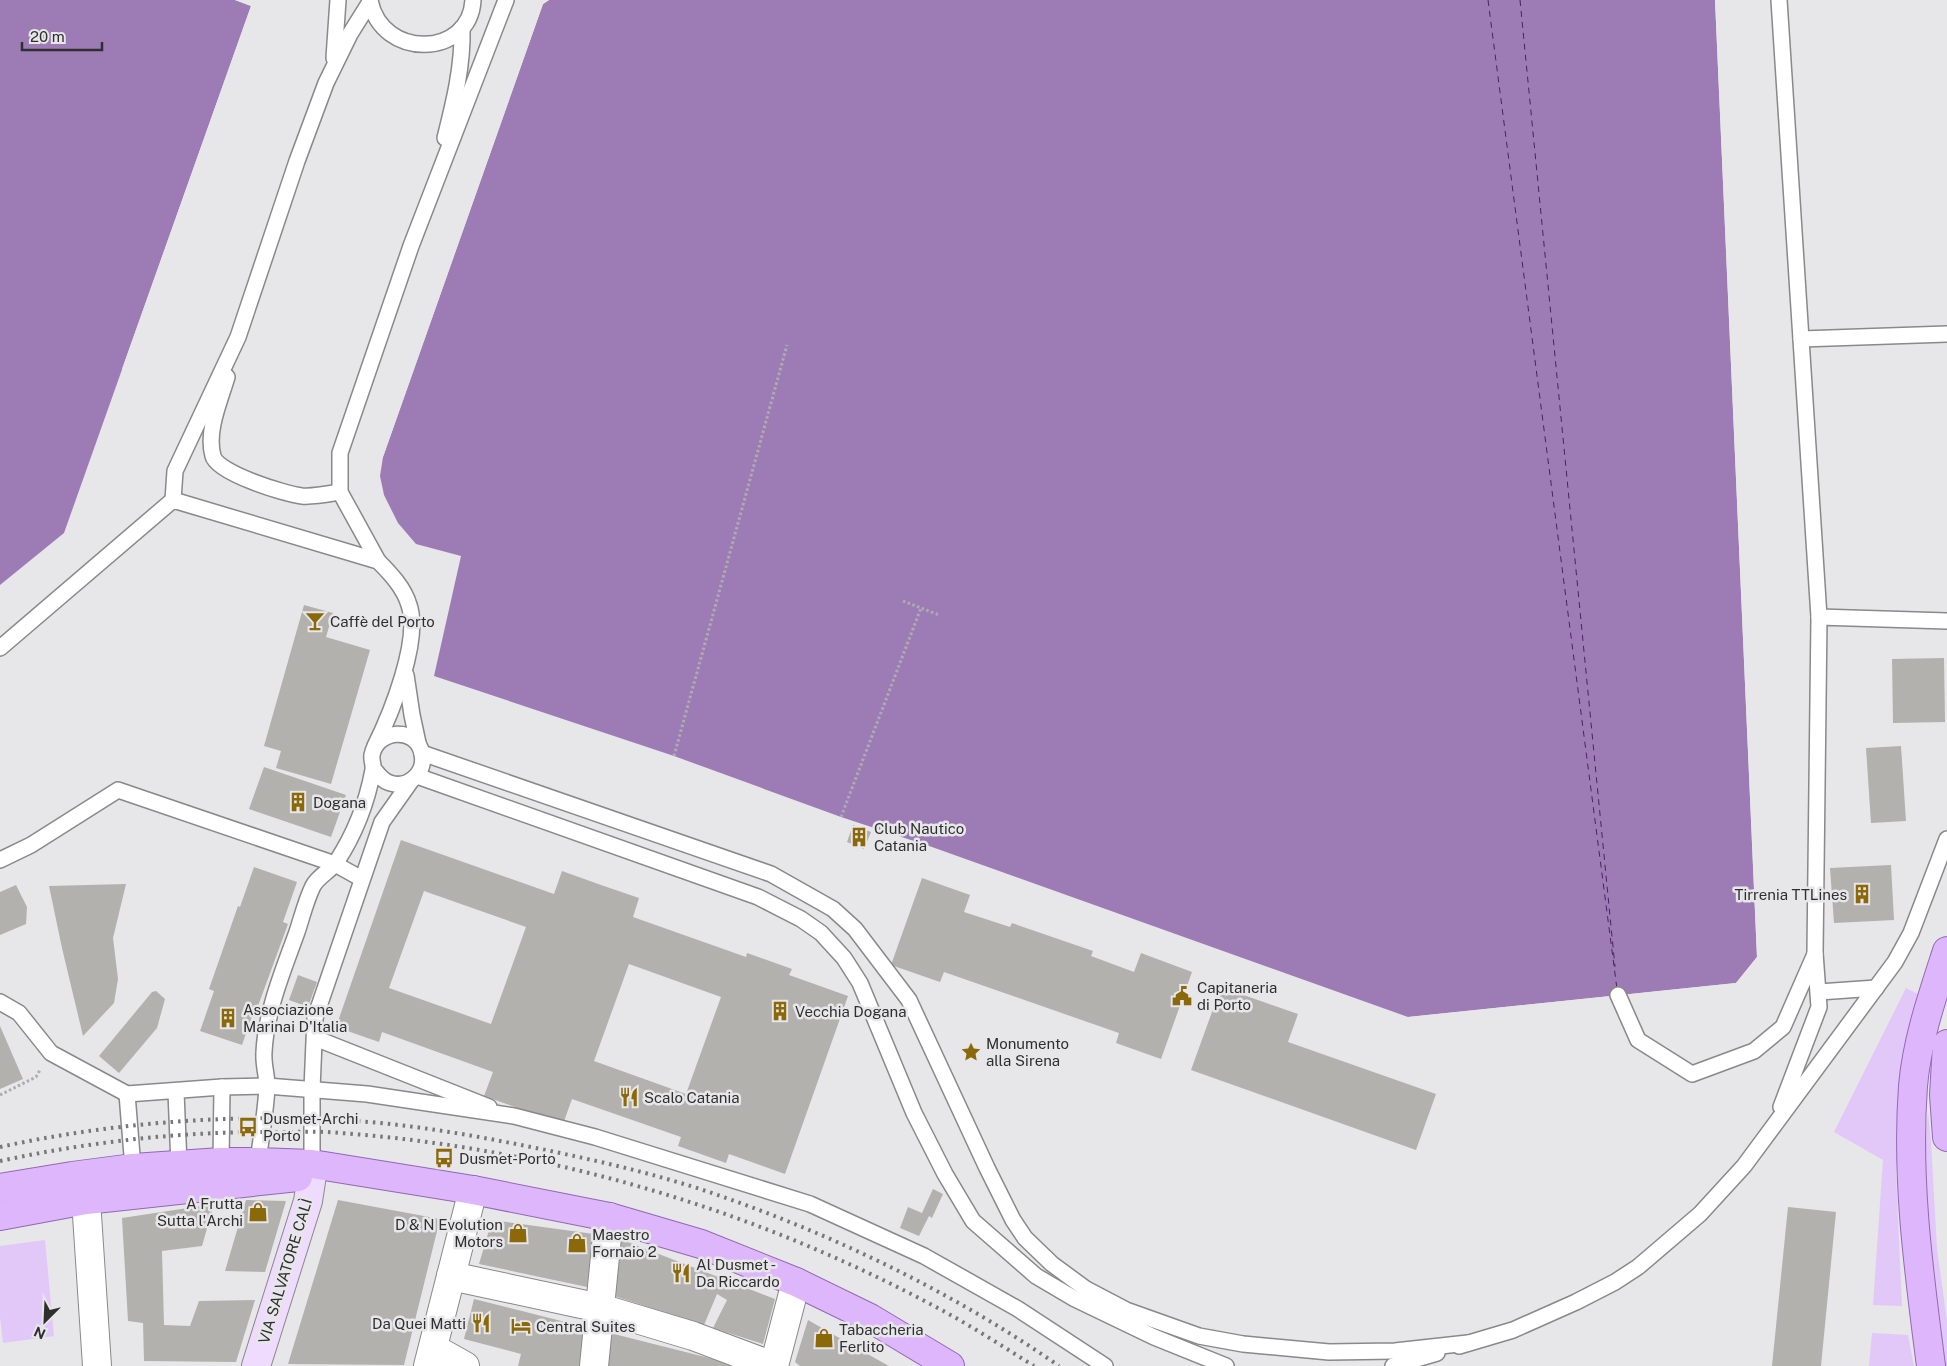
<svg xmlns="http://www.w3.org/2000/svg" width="1947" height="1366" font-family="'Public Sans',sans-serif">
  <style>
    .green { fill: #e2c8f8 }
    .water { fill: #9d7cb6 }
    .pier { fill: #e7e6e9 }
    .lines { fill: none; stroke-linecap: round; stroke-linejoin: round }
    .ferry { stroke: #4b2067; stroke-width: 1; stroke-dasharray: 6 5; stroke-linecap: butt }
    .building { fill: #b3b1ae; fill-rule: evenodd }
    .service-casing { stroke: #89888a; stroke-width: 18 }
    .minor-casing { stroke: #89888a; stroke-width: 30 }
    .secondary-casing { stroke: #89888a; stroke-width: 30 }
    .primary-casing { stroke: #9268b3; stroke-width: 30 }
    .path { stroke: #adacaf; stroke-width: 3; stroke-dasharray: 2.5 2.5; stroke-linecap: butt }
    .service { stroke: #fff; stroke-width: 15 }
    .minor { stroke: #fff; stroke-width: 28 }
    .secondary { stroke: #eedbfd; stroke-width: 28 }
    .primary { stroke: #deb6fb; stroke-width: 28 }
    .rail { stroke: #777678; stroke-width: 4; stroke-dasharray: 2.5 5; stroke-linecap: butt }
    .labels { text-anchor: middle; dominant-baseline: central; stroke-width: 5; stroke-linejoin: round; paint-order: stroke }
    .poi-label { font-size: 15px; fill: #2f2f30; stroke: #e7e6e9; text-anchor: start }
    .street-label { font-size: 15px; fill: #2f2f30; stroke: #e7e6e9 }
  </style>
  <rect width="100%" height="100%" fill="#e7e6e9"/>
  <!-- green -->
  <g class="green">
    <polygon points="1906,988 1920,995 1899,1124 1896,1173 1902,1306 1873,1305 1883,1160 1834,1132"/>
    <path d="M 1928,1111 L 1931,1141 L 1937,1249 L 1947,1321 L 1947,1366 L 1943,1366 C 1933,1281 1919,1196 1928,1111 Z"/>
    <polygon points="45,1240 54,1336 3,1343 0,1317 0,1246"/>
    <polygon points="1872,1333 1908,1335 1914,1366 1869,1366"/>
  </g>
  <!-- water -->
  <g class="water">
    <polygon points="0,0 235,0 251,6 64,533 0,585"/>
    <polygon points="549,0 1715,0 1757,957 1736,983 1408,1017 932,847 841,817 674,756 434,676 461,556 416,544 398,523 384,495 380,476 383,457 543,4"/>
  </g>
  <!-- pier -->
  <g class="pier">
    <polygon points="235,0 242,0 252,4 254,6 124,370 122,369 251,6"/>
    <polygon points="544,0 549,0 543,4 383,457 380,456 541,3"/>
    <polygon points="1715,0 1718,0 1760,958 1737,985 1414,1018 1408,1017 1736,983 1757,957"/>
  </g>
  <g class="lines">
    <!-- ferry -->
    <g class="ferry">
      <polyline points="1488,0 1617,989"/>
      <polyline points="1520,0 1615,967"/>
    </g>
  </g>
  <!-- building -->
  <g class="building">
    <polygon points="304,605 333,613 326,637 370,650 331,784 276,768 281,751 264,746"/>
    <polygon points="1944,658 1945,722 1893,723 1892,659"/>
    <polygon points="1901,746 1906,821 1871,823 1866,748"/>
    <polygon points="264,767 346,795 331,837 249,809"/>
    <polygon points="853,825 871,832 864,849 847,842"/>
    <path d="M 401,840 L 554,894 L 562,871 L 601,885 L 639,898 L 633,917 L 746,957 L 747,953 L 792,969 L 789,975 L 848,996 L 785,1174 L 729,1154 L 726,1163 L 678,1146 L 681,1137 L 572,1099 L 563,1124 L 484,1096 L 493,1072 L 382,1032 L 379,1042 L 336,1027 ZM 424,891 L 526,927 L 491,1024 L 389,988 ZM 629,964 L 721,997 L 686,1094 L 594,1061 Z"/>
    <polygon points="1891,865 1894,920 1834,923 1830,868"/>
    <polygon points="254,867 297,882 283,922 288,924 258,1006 256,1005 242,1045 200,1031 214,991 209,989 238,906 240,907"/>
    <polygon points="922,878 970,895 964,912 1010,927 1012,923 1093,951 1091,956 1134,972 1141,953 1192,972 1161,1059 1116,1043 1119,1033 944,972 940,982 891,965"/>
    <polygon points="126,884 113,938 118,979 114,1003 83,1036 62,948 49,886"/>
    <polygon points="16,885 27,907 26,924 0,935 0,892"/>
    <polygon points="298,975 317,982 308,1007 289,1000"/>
    <polygon points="1221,987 1298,1014 1288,1042 1436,1094 1416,1150 1191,1070"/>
    <polygon points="156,991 165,999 157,1028 119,1073 99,1056 152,992"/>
    <polygon points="0,1026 23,1079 0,1089"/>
    <polygon points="933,1189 943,1194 932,1218 929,1216 919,1236 900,1228 908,1207 922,1213"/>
    <polygon points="246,1200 286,1201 265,1272 225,1271"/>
    <polygon points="338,1200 440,1219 404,1365 288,1364"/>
    <polygon points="214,1204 202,1246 162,1251 164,1325 190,1326 199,1301 255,1300 236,1362 144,1361 143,1323 128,1321 122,1218"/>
    <polygon points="1788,1207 1836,1212 1821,1366 1772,1366"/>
    <polygon points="492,1220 594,1234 587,1287 479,1264"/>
    <polygon points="620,1239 775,1299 763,1344 713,1328 727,1300 717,1294 704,1325 614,1296"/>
    <polygon points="474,1299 589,1328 586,1366 518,1366 521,1354 464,1339"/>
    <polygon points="808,1320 862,1351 889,1366 800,1366 795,1362"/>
    <polygon points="610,1333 737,1365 737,1366 608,1366"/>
  </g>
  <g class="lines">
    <defs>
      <g id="service">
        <path d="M 370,0 C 381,60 470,58 473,0"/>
        <polyline points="1779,0 1819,617"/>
        <polyline points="334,58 338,0"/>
        <path d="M 445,138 C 454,102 463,66 462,28"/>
        <polyline points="1801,339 1947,334"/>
        <path d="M 227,377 C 220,401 206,431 213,456 C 217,473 285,494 302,496 C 314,497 328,494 340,492"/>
        <polyline points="173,500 175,471 238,337 297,161 326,83 350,34 370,2"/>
        <polyline points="378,561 340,492 340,453 411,246 506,0"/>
        <path d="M 0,648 L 173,500 L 378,561 C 391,574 404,588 409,605 C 421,640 391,714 375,746"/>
        <polyline points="406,675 412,715 418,743"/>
        <polyline points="422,753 771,874 833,909 855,929 909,1000 987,1168 1013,1220 1025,1238 1052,1264 1086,1289 1126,1310 1199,1336 1243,1344 1329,1352 1395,1351 1468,1343"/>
        <polyline points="417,776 758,897 801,919 821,933 844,958 860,983 914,1113 945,1174 973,1221 1036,1276 1075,1299 1154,1337 1226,1366"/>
        <polyline points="0,860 31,845 118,790 335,864 362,879"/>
        <polyline points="1819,992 1876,988"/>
        <polyline points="1618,995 1638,1040 1692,1074 1754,1051 1783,1027 1815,954"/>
        <polyline points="0,1002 19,1013 51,1053 127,1094 222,1087 267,1086 367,1094 514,1116 595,1137 810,1204 924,1256 1018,1309 1105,1366"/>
        <polyline points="315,1038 489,1107"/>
        <polyline points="176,1092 179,1165"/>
        <polyline points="127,1094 133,1168"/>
        <polyline points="1781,1107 1819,1007 1815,953 1819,617 1947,621"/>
        <polyline points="221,1162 222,1087"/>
        <path d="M 258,1162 C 261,1137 266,1111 267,1086 C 267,1075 263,1064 264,1052 C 266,1011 283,971 297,932 C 302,917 306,900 313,886 C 318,876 331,871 337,861 C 354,835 367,802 373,770 C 374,765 371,760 372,755 C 377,729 417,726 422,754 C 426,773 408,789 390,783 C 382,781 378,774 373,768"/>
        <polyline points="312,1164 312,1089 315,1018 382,822 411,781"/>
        <polyline points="1459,1346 1513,1330 1576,1302 1615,1282 1638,1267 1700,1214 1744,1166 1895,962 1911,933 1947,839"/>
        <polyline points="1393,1366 1437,1353"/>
      </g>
      <g id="minor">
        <polyline points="86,1200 97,1366"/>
        <polyline points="451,1276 600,1308 693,1336 773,1366"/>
        <polyline points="433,1348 465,1366"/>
        <polyline points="428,1366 473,1190"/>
        <polyline points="594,1366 609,1217"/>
        <polyline points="774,1366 796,1282"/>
      </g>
      <polyline id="secondary" points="256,1366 308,1201 312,1175"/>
      <g id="primary">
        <polyline points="1947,1044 1944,1095 1947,1137"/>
        <polyline points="0,1188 72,1176 133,1168 221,1162 258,1162 312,1164 473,1190 609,1217 701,1244 796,1282 870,1318 950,1366"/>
        <polyline points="0,1216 86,1200 298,1177"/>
        <path d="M 1931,1366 C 1919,1273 1906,1180 1913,1086 C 1917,1040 1933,994 1947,951"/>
      </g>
    </defs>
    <!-- service casing -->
    <use href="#service" class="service-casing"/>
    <!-- minor casing -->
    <use href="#minor" class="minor-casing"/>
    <!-- secondary casing -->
    <use href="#secondary" class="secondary-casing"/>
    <!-- primary casing -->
    <use href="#primary" class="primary-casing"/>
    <!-- path -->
    <g class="path">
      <polyline points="903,601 939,615"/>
      <polyline points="674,756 787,345"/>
      <polyline points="841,817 921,608"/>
      <polyline points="0,1095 36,1077 40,1070"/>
    </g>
    <!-- service -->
    <use href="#service" class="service"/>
    <!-- minor -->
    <use href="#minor" class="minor"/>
    <!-- secondary -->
    <use href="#secondary" class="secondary"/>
    <!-- primary -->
    <use href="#primary" class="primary"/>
    <!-- rail -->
    <g class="rail">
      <path d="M 0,1147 C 110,1123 226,1114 339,1120 C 400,1123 461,1133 521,1145 C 581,1157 641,1170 700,1189 C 826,1231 950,1290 1059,1366"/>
      <path d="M 0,1161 C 93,1141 186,1131 281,1132 C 300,1132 321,1131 340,1133 C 548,1148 753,1209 936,1307 C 970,1325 1002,1346 1034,1366"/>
    </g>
  </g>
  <!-- icons -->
  <defs>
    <symbol id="bar-bare" viewBox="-9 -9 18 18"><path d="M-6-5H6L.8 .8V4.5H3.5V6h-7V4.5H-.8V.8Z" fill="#8b6909" stroke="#e7e6e9" stroke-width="2.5" paint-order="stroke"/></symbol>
    <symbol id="building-bare" viewBox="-9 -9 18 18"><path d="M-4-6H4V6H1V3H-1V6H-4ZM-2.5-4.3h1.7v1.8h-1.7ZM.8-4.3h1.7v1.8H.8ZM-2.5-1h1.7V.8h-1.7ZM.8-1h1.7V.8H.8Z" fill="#8b6909" stroke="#e7e6e9" stroke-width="2.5" paint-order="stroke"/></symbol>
    <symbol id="civic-bare" viewBox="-9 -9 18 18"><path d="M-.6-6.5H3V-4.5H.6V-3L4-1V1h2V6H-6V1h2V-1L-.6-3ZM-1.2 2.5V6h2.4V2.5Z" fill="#8b6909" stroke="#e7e6e9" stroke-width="2.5" paint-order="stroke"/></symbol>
    <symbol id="sight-bare" viewBox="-9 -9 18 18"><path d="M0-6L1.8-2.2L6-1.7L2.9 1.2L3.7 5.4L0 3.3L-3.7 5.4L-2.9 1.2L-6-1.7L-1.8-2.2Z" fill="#8b6909" stroke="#e7e6e9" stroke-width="2.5" paint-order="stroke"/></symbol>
    <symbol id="restaurant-bare" viewBox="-9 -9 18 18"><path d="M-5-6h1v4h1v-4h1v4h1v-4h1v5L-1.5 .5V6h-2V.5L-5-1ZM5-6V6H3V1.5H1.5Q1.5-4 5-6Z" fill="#8b6909" stroke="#e7e6e9" stroke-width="2.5" paint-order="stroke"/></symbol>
    <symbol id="bus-bare" viewBox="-9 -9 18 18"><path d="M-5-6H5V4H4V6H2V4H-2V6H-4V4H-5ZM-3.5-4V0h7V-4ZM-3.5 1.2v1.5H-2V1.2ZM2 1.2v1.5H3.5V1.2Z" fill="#8b6909" stroke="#e7e6e9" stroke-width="2.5" paint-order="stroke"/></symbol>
    <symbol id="shop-bare" viewBox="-9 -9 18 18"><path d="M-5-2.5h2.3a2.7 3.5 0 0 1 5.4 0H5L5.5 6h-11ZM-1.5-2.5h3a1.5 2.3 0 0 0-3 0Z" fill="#8b6909" stroke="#e7e6e9" stroke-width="2.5" paint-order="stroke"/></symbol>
    <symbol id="hotel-bare" viewBox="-9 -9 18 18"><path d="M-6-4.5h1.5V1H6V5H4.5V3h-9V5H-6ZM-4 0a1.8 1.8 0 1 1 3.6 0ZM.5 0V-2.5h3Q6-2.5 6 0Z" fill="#8b6909" stroke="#e7e6e9" stroke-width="2.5" paint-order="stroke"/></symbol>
  </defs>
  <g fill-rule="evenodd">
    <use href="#bar-bare" x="301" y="607" width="28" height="28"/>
    <use href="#building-bare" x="284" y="788" width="28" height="28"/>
    <use href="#building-bare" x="845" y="823" width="28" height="28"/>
    <use href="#building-bare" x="1848" y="880" width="28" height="28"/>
    <use href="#civic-bare" x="1168" y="982" width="28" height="28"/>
    <use href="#building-bare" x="766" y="997" width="28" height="28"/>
    <use href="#building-bare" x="214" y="1004" width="28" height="28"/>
    <use href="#sight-bare" x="957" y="1038" width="28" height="28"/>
    <use href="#restaurant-bare" x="615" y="1083" width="28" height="28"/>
    <use href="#bus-bare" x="234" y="1113" width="28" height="28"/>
    <use href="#bus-bare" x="430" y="1144" width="28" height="28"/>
    <use href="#shop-bare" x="244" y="1198" width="28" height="28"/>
    <use href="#shop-bare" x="504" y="1219" width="28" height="28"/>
    <use href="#shop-bare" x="563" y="1229" width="28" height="28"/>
    <use href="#restaurant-bare" x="667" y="1259" width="28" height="28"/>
    <use href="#restaurant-bare" x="467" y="1309" width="28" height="28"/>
    <use href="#hotel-bare" x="507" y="1312" width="28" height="28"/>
    <use href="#shop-bare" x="810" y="1324" width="28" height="28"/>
  </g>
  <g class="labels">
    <!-- poi labels -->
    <g class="poi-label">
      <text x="330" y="621">Caffè del Porto</text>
      <text x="313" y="802">Dogana</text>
      <text x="874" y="828">Club Nautico<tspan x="874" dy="17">Catania</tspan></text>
      <text x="1847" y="894" text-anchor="end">Tirrenia TTLines</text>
      <text x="1197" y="987">Capitaneria<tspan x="1197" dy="17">di Porto</tspan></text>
      <text x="243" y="1009">Associazione<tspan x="243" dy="17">Marinai D'Italia</tspan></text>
      <text x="795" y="1011">Vecchia Dogana</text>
      <text x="986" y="1043">Monumento<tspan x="986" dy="17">alla Sirena</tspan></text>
      <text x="644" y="1097">Scalo Catania</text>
      <text x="263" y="1118">Dusmet-Archi<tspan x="263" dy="17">Porto</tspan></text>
      <text x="459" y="1158">Dusmet-Porto</text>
      <text x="243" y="1203" text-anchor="end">A Frutta<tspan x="243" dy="17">Sutta l'Archi</tspan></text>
      <text x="503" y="1224" text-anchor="end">D &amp; N Evolution<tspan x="503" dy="17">Motors</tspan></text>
      <text x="592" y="1234">Maestro<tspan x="592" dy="17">Fornaio 2</tspan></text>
      <text x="696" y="1264">Al Dusmet -<tspan x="696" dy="17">Da Riccardo</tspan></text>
      <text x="466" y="1323" text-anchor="end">Da Quei Matti</text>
      <text x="536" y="1326">Central Suites</text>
      <text x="839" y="1329">Tabaccheria<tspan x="839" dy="17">Ferlito</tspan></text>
    </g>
    <!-- street labels -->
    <g class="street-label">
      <text transform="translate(285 1271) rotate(-73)">VIA SALVATORE CALÌ</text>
    </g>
  </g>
  <!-- north arrow -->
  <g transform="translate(45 1321) rotate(204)" stroke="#e7e6e9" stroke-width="4" paint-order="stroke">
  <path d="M0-4L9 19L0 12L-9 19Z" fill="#2f2f30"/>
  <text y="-8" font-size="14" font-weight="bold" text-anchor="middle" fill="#2f2f30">N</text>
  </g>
  <!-- scale -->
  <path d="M22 42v8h80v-8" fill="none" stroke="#2f2f30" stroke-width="2.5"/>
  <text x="30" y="42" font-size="15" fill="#2f2f30" stroke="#e7e6e9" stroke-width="4" paint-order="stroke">20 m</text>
</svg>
